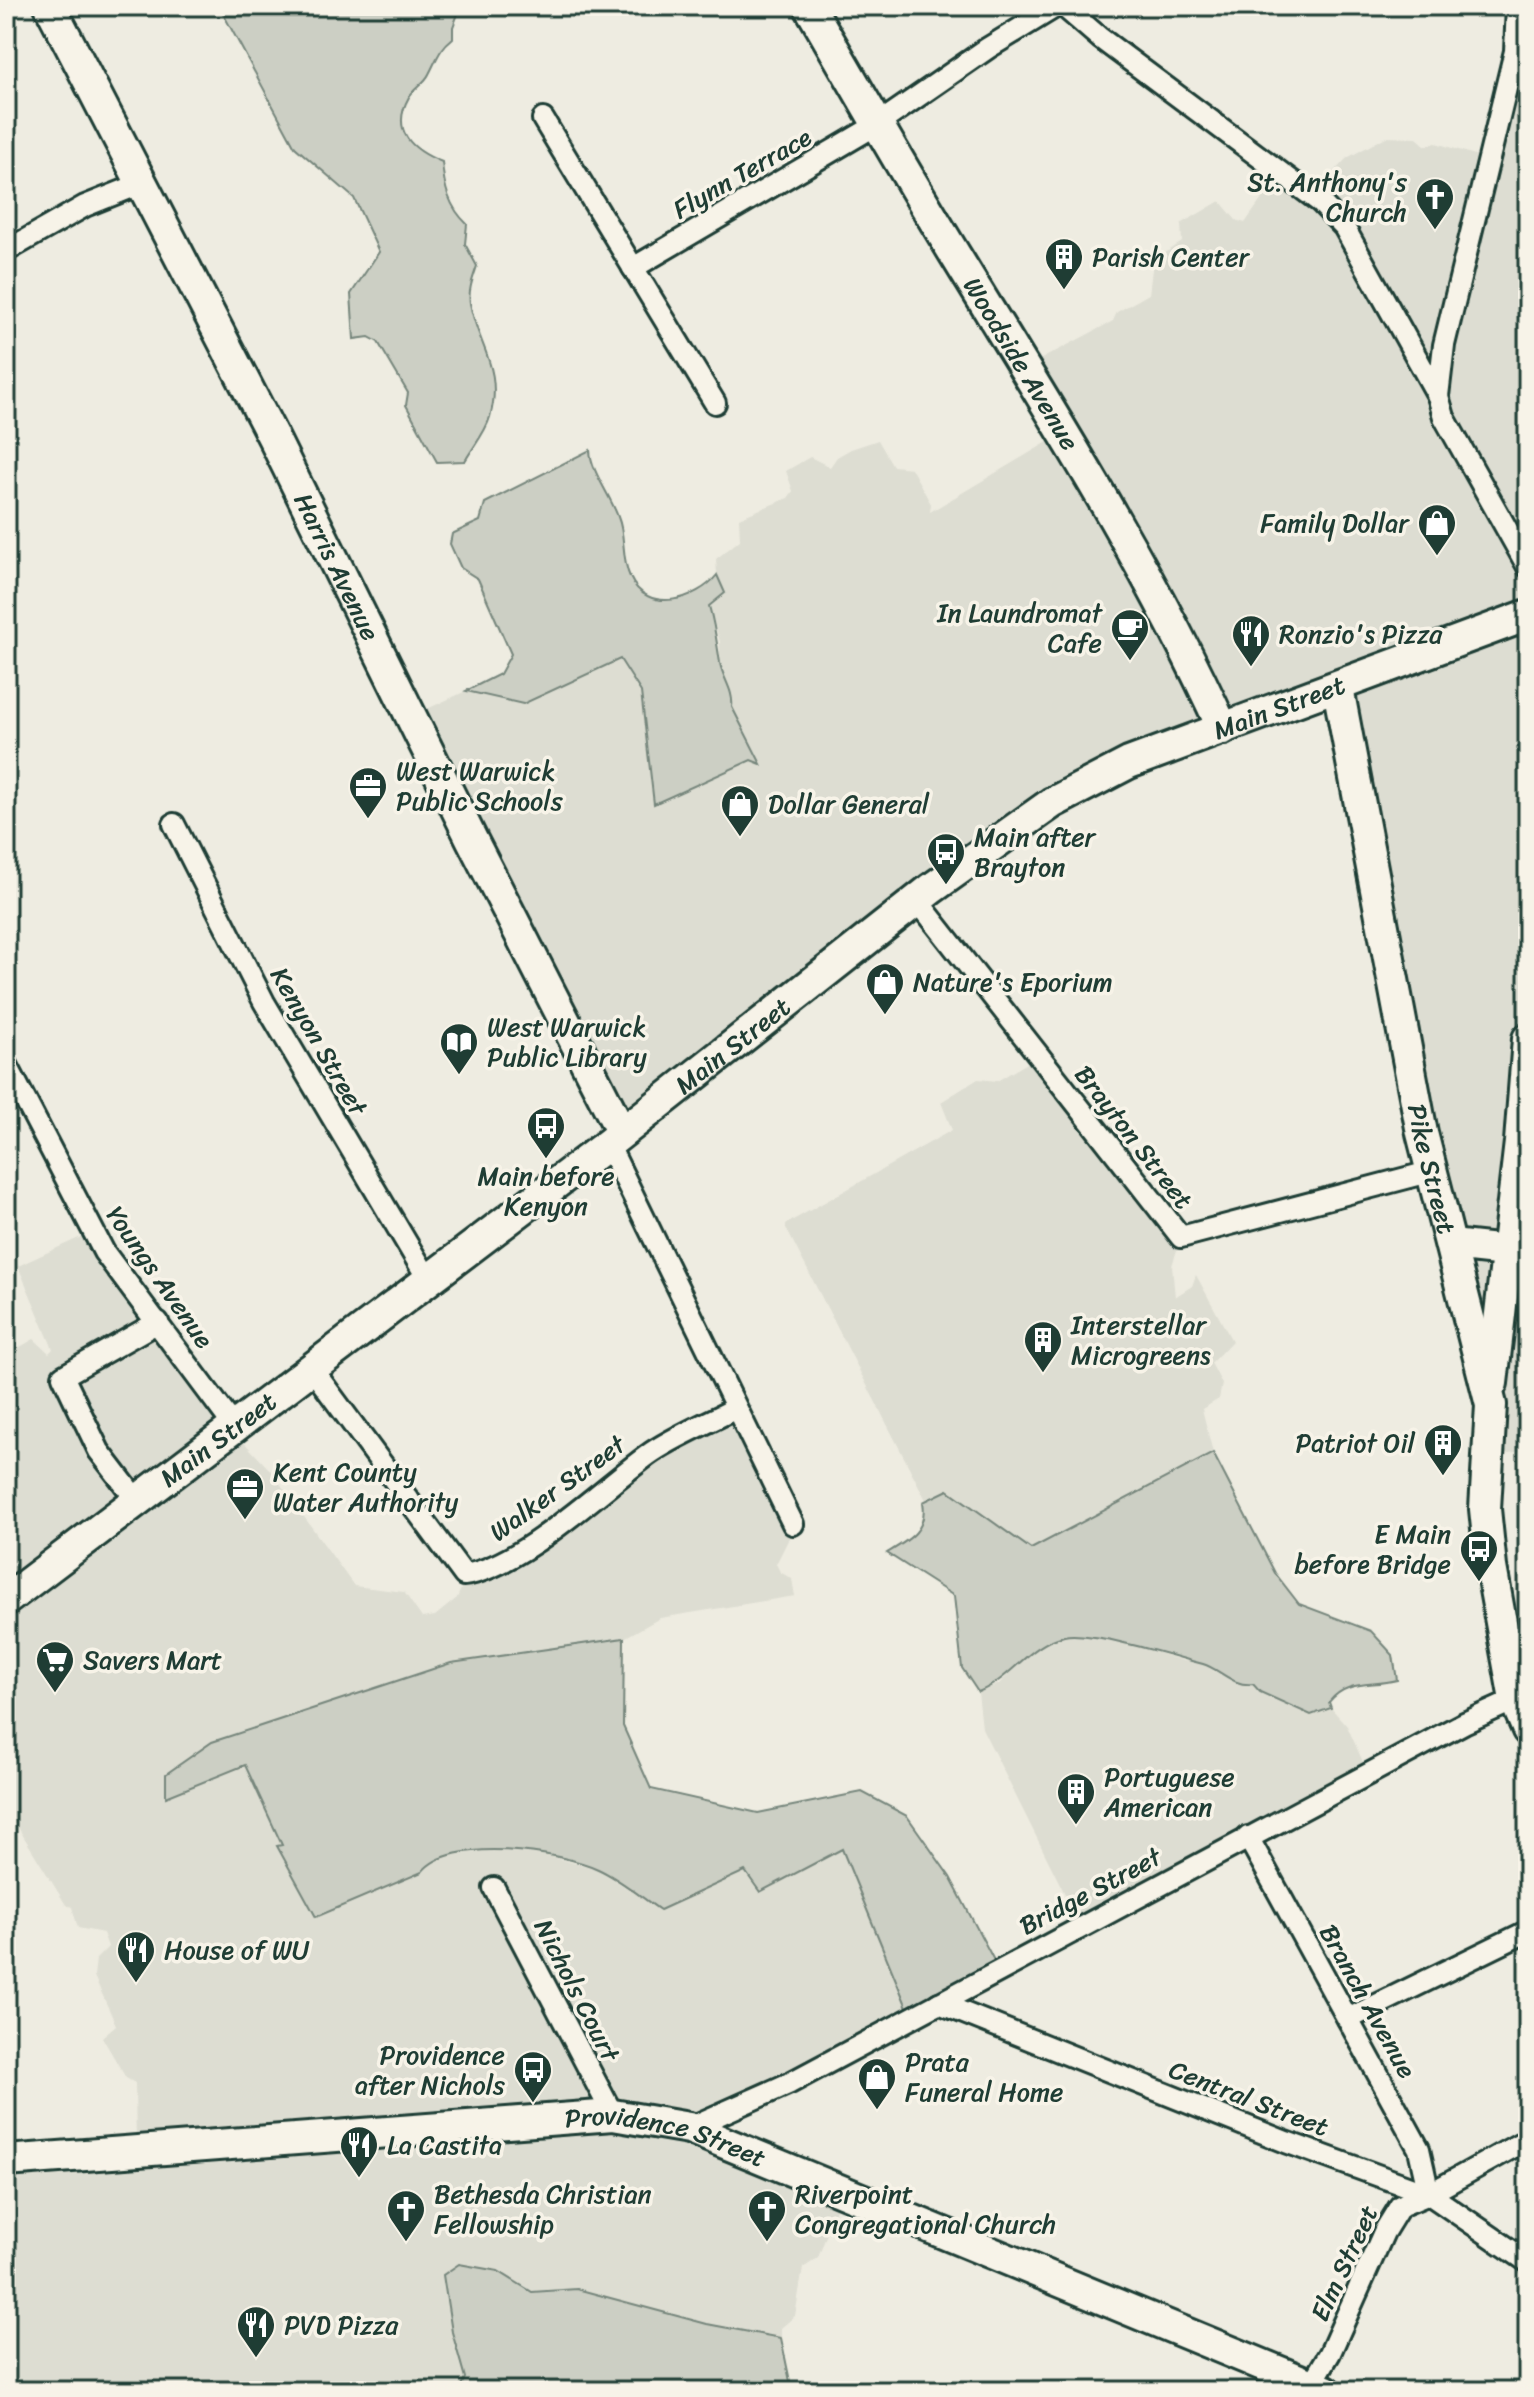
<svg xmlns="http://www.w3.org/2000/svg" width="1534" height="2397" font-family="Sriracha,sans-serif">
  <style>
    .built { fill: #ddddd2 }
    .green { fill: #cccfc4; stroke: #76867c; stroke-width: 2 }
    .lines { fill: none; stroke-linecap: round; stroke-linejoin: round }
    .street-casing { stroke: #1f3d34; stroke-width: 26 }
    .secondary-casing { stroke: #1f3d34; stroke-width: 36 }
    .street { stroke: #f7f3e8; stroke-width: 20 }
    .secondary { stroke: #f7f3e8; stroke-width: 30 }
    .labels { text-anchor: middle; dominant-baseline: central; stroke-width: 7; stroke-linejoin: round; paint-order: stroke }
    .street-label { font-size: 26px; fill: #1f3d34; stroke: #f7f3e8 }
    .poi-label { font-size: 26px; fill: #1f3d34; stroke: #f7f3e8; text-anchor: start }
  </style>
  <rect width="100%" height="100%" fill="#eeece1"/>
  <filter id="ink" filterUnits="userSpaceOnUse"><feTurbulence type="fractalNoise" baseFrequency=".0125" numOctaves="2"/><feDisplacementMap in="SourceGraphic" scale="16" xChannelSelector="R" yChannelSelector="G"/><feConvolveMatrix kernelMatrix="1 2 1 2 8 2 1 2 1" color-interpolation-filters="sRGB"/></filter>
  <g filter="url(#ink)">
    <!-- built -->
    <g class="built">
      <polygon points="1511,90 1528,94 1528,1450 1490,1456 1341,692 1030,819 622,1131 414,715 466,691 523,703 620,659 641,692 654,804 751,760 761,763 732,707 733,698 720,664 720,642 709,606 725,593 717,575 716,559 740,540 739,518 788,498 793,491 786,471 810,457 830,467 837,457 851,449 878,440 893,466 911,468 931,504 930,512 1056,437 1030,365 1113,321 1117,312 1149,294 1153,261 1182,242 1181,224 1220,201 1236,220 1245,223 1278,176 1314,193 1347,158 1386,137 1417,138 1426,146 1436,143 1488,159"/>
      <polygon points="1036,1058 1181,1237 1172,1266 1175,1297 1192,1286 1196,1275 1232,1341 1211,1363 1222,1384 1219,1399 1202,1409 1213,1453 1031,1549 948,1490 926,1500 786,1228 786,1224 952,1130 941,1102 978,1079 997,1081"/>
      <polygon points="94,1231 237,1435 271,1471 354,1586 404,1592 422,1618 435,1616 457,1598 467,1575 475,1574 647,1455 729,1414 790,1536 776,1564 780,1572 792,1579 795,1596 660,1618 624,1638 576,1648 451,1663 212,1742 166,1774 166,1796 244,1765 282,1845 277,1846 429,1863 464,1850 528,1851 598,1869 660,1910 746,1871 761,1892 843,1848 911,2017 704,2123 841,2195 818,2258 803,2268 795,2316 781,2328 781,2338 707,2324 577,2289 532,2292 498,2271 452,2332 465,2378 458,2391 6,2391 6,2160 136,2148 135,2083 126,2078 102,2037 116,2025 94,1976 96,1959 108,1947 103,1933 78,1928 72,1907 66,1905 6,1808 6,1355 34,1339 49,1353 53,1349 18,1266"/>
      <polygon points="1097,1634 1184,1661 1206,1664 1215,1672 1253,1684 1311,1715 1331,1708 1347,1726 1368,1773 1081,1926 982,1728 978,1692 999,1684 1036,1646 1067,1635"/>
    </g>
    <!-- green -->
    <g class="green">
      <path d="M 219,6 L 461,6 L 453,27 L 453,38 C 439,49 437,59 429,74 C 425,83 414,88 409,97 C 390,131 412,150 442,162 C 444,187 449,207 467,224 L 465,244 L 477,266 C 473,278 468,290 470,303 C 477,345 504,368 490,417 C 486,432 473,447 465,461 L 437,462 L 406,405 L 408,393 L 378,342 L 369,337 L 354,339 L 351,294 L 379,252 L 354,198 L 295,147 Z"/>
      <polygon points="1519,6 1528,6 1528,94 1511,90"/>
      <path d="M 590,450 C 591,472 610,494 618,517 C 626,536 621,558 630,577 C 647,615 697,600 717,575 L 725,593 L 709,606 C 715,626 717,644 720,663 C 723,679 734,691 732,707 L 761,764 L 751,760 L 654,804 L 641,692 L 620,659 L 523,704 L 466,691 L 500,674 L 511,654 L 478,579 L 461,568 L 450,544 L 452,534 L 480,521 L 485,503 Z"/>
      <path d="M 1213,1453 L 1275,1573 L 1299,1604 L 1371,1631 L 1393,1655 L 1397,1680 C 1371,1687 1347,1679 1329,1702 L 1331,1708 L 1311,1715 L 1260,1692 L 1253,1684 C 1233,1687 1220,1669 1203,1664 C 1173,1656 1089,1630 1064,1636 C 1027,1645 1012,1679 978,1692 L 962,1668 L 954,1596 L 887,1553 C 909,1540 928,1530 923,1502 L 948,1490 L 1031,1549 Z"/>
      <path d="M 624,1638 L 623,1726 L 651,1789 L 758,1813 L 862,1792 L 907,1816 L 950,1877 L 998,1968 L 911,2017 L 842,1849 L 760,1892 L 745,1871 L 660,1910 C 641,1897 620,1879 598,1869 C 560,1852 450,1835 422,1872 L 316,1917 L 277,1846 L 282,1845 L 245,1765 L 166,1797 L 166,1774 L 212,1742 L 451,1663 Z"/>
      <polygon points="459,2264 498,2271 532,2292 577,2289 707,2324 781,2338 792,2391 458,2391 465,2378 452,2332 443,2275"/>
    </g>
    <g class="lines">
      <defs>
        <g id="street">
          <polyline points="1063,6 1100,38 1320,202 1344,227 1438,396"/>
          <polyline points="1517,6 1515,51 1444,345 1438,396 1444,417 1528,567"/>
          <polyline points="543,119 715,403"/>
          <polyline points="6,251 85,206 140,184"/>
          <polyline points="633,268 878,124 988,48 1057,6"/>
          <polyline points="174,824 264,1002 428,1279"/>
          <polyline points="917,900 1181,1237 1433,1171"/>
          <polyline points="6,1063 104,1252 236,1429"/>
          <polyline points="608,1144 793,1524"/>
          <path d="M 312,1369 L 464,1575 C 521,1567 600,1490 648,1455 C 673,1437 706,1424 734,1409"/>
          <polyline points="138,1502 99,1451 63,1376 158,1322"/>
          <polyline points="1248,1837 1419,2149 1429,2194"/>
          <polyline points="494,1888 613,2115"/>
          <polyline points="939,2003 1286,2142 1429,2194 1528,2262"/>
          <polyline points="1348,2019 1528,1931"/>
          <polyline points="689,2128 790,2083 1464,1723 1515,1700"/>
          <polyline points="1311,2385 1330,2353 1384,2232 1400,2206 1429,2194 1528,2139"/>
        </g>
        <g id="secondary">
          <path id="s1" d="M 50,6 L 273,437 L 472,840 L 621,1131"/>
          <path id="s2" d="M 809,6 C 858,90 906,175 957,258 C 1051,412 1148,564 1223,729"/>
          <path id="s3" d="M 1338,688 L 1422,1133 L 1491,1405 L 1485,1509 L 1491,1567 L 1515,1700 L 1528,1730"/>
          <polyline points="1451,1245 1506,1251"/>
          <polyline points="1492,1383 1520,1142 1528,1039"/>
          <path id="s4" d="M 6,1600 L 608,1144 L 931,889 L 1052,803 L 1129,763 L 1528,615"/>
          <path id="s5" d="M 6,2161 L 613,2115 L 689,2128 L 1326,2391"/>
        </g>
      </defs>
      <!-- street casing -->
      <use href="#street" class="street-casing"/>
      <!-- secondary casing -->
      <use href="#secondary" class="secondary-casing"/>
      <!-- street -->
      <use href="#street" class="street"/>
      <!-- secondary -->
      <use href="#secondary" class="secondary"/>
    </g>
  </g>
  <!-- icons -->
  <defs>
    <symbol id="church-pin" viewBox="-11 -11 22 30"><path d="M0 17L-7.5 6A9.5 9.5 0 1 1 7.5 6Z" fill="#1f3d34" stroke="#f7f3e8"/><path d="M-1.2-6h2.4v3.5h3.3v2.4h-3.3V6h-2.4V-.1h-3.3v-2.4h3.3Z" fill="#fff"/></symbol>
    <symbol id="building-pin" viewBox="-11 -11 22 30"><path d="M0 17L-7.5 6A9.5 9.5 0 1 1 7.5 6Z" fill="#1f3d34" stroke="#f7f3e8"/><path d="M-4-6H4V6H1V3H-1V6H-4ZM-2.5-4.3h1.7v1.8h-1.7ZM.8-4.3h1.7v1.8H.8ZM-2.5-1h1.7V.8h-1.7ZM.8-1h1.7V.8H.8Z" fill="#fff"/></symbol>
    <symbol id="shop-pin" viewBox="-11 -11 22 30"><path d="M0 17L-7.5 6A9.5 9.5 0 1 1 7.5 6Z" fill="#1f3d34" stroke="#f7f3e8"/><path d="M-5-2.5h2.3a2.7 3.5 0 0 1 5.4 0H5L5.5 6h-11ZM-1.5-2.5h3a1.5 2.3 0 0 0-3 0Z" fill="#fff"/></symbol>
    <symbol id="cafe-pin" viewBox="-11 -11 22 30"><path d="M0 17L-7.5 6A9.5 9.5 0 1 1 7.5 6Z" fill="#1f3d34" stroke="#f7f3e8"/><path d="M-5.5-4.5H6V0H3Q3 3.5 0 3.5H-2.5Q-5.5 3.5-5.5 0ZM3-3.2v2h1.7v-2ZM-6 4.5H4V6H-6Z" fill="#fff"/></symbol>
    <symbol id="restaurant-pin" viewBox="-11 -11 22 30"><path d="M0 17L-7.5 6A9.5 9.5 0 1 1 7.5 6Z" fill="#1f3d34" stroke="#f7f3e8"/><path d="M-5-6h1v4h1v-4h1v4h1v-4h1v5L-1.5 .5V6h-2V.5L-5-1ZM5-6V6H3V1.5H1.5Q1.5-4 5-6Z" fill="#fff"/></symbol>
    <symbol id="office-pin" viewBox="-11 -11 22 30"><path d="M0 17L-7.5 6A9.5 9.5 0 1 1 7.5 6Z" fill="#1f3d34" stroke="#f7f3e8"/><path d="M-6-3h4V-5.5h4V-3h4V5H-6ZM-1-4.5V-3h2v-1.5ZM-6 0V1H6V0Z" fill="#fff"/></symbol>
    <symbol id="bus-pin" viewBox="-11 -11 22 30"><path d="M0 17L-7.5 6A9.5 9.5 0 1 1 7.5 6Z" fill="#1f3d34" stroke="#f7f3e8"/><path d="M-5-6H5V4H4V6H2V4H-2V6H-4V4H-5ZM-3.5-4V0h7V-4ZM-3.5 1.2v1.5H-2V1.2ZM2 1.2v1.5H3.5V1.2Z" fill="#fff"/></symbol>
    <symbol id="library-pin" viewBox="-11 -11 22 30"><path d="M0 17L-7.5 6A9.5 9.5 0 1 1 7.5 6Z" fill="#1f3d34" stroke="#f7f3e8"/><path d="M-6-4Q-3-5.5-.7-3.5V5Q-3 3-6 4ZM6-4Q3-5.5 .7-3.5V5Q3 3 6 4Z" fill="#fff"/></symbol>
    <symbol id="supermarket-pin" viewBox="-11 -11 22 30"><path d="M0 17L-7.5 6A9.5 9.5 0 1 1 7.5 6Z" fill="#1f3d34" stroke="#f7f3e8"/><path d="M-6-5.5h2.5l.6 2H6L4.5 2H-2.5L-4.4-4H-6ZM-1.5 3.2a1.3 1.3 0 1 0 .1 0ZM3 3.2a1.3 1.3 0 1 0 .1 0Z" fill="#fff"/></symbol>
  </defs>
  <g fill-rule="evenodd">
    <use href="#church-pin" x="1413" y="175" width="44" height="60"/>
    <use href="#building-pin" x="1042" y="235" width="44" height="60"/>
    <use href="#shop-pin" x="1415" y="501" width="44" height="60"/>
    <use href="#cafe-pin" x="1108" y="606" width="44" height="60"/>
    <use href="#restaurant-pin" x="1229" y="612" width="44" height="60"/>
    <use href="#office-pin" x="346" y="764" width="44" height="60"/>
    <use href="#shop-pin" x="718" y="782" width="44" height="60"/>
    <use href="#bus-pin" x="924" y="830" width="44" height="60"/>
    <use href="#shop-pin" x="863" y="960" width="44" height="60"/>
    <use href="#library-pin" x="437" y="1020" width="44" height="60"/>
    <use href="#bus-pin" x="524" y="1104" width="44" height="60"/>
    <use href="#building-pin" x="1021" y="1318" width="44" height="60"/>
    <use href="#building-pin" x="1421" y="1421" width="44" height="60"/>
    <use href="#office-pin" x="223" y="1465" width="44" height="60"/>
    <use href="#bus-pin" x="1457" y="1527" width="44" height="60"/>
    <use href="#supermarket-pin" x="33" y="1638" width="44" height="60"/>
    <use href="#building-pin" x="1054" y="1770" width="44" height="60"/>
    <use href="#restaurant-pin" x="114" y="1928" width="44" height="60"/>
    <use href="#bus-pin" x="511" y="2048" width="44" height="60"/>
    <use href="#shop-pin" x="855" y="2055" width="44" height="60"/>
    <use href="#restaurant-pin" x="337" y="2123" width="44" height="60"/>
    <use href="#church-pin" x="384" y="2187" width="44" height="60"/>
    <use href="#church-pin" x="745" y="2187" width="44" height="60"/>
    <use href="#restaurant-pin" x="234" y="2303" width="44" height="60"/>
  </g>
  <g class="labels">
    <!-- street labels -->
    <g class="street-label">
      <text transform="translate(742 173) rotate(-30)">Flynn Terrace</text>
      <text stroke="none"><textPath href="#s2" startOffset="416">Woodside Avenue</textPath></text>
      <text stroke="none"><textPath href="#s1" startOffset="630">Harris Avenue</textPath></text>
      <text stroke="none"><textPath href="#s4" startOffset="1562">Main Street</textPath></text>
      <text transform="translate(319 1041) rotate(60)">Kenyon Street</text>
      <text stroke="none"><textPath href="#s4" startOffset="914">Main Street</textPath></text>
      <text transform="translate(1134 1137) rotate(52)">Brayton Street</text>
      <text stroke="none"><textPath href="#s3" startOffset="490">Pike Street</textPath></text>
      <text transform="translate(160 1277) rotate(55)">Youngs Avenue</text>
      <text stroke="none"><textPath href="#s4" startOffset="266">Main Street</textPath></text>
      <text transform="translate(557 1488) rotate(-36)">Walker Street</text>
      <text transform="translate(1090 1891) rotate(-28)">Bridge Street</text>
      <text transform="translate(577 1990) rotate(63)">Nichols Court</text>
      <text transform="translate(1368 2001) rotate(61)">Branch Avenue</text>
      <text transform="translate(1249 2098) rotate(21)">Central Street</text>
      <text stroke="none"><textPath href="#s5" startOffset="664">Providence Street</textPath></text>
      <text transform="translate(1344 2263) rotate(-65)">Elm Street</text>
    </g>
    <!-- poi labels -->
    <g class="poi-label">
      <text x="1407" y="182" text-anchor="end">St. Anthony's<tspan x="1407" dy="30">Church</tspan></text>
      <text x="1092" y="257">Parish Center</text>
      <text x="1409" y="523" text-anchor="end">Family Dollar</text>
      <text x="1102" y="613" text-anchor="end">In Laundromat<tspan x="1102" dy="30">Cafe</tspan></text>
      <text x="1279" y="634">Ronzio's Pizza</text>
      <text x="396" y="771">West Warwick<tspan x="396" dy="30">Public Schools</tspan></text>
      <text x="768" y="804">Dollar General</text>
      <text x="974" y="837">Main after<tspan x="974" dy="30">Brayton</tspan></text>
      <text x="913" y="982">Nature's Eporium</text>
      <text x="487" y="1027">West Warwick<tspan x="487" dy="30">Public Library</tspan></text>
      <text x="546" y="1176" text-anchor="middle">Main before<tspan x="546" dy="30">Kenyon</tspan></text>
      <text x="1071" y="1325">Interstellar<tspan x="1071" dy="30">Microgreens</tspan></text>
      <text x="1415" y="1443" text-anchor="end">Patriot Oil</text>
      <text x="273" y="1472">Kent County<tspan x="273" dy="30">Water Authority</tspan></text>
      <text x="1451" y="1534" text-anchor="end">E Main<tspan x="1451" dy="30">before Bridge</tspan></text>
      <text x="83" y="1660">Savers Mart</text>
      <text x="1104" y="1777">Portuguese<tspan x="1104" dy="30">American</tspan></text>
      <text x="164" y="1950">House of WU</text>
      <text x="505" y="2055" text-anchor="end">Providence<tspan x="505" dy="30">after Nichols</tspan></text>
      <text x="905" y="2062">Prata<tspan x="905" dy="30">Funeral Home</tspan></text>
      <text x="387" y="2145">La Castita</text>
      <text x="434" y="2194">Bethesda Christian<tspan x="434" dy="30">Fellowship</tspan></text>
      <text x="795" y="2194">Riverpoint<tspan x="795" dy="30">Congregational Church</tspan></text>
      <text x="284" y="2325">PVD Pizza</text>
    </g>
  </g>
  <!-- margin -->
  <rect width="1534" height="2397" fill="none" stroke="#f7f3e8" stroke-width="32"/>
  <rect x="16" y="16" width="1502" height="2365" fill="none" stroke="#1f3d34" stroke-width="3" filter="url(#ink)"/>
</svg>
